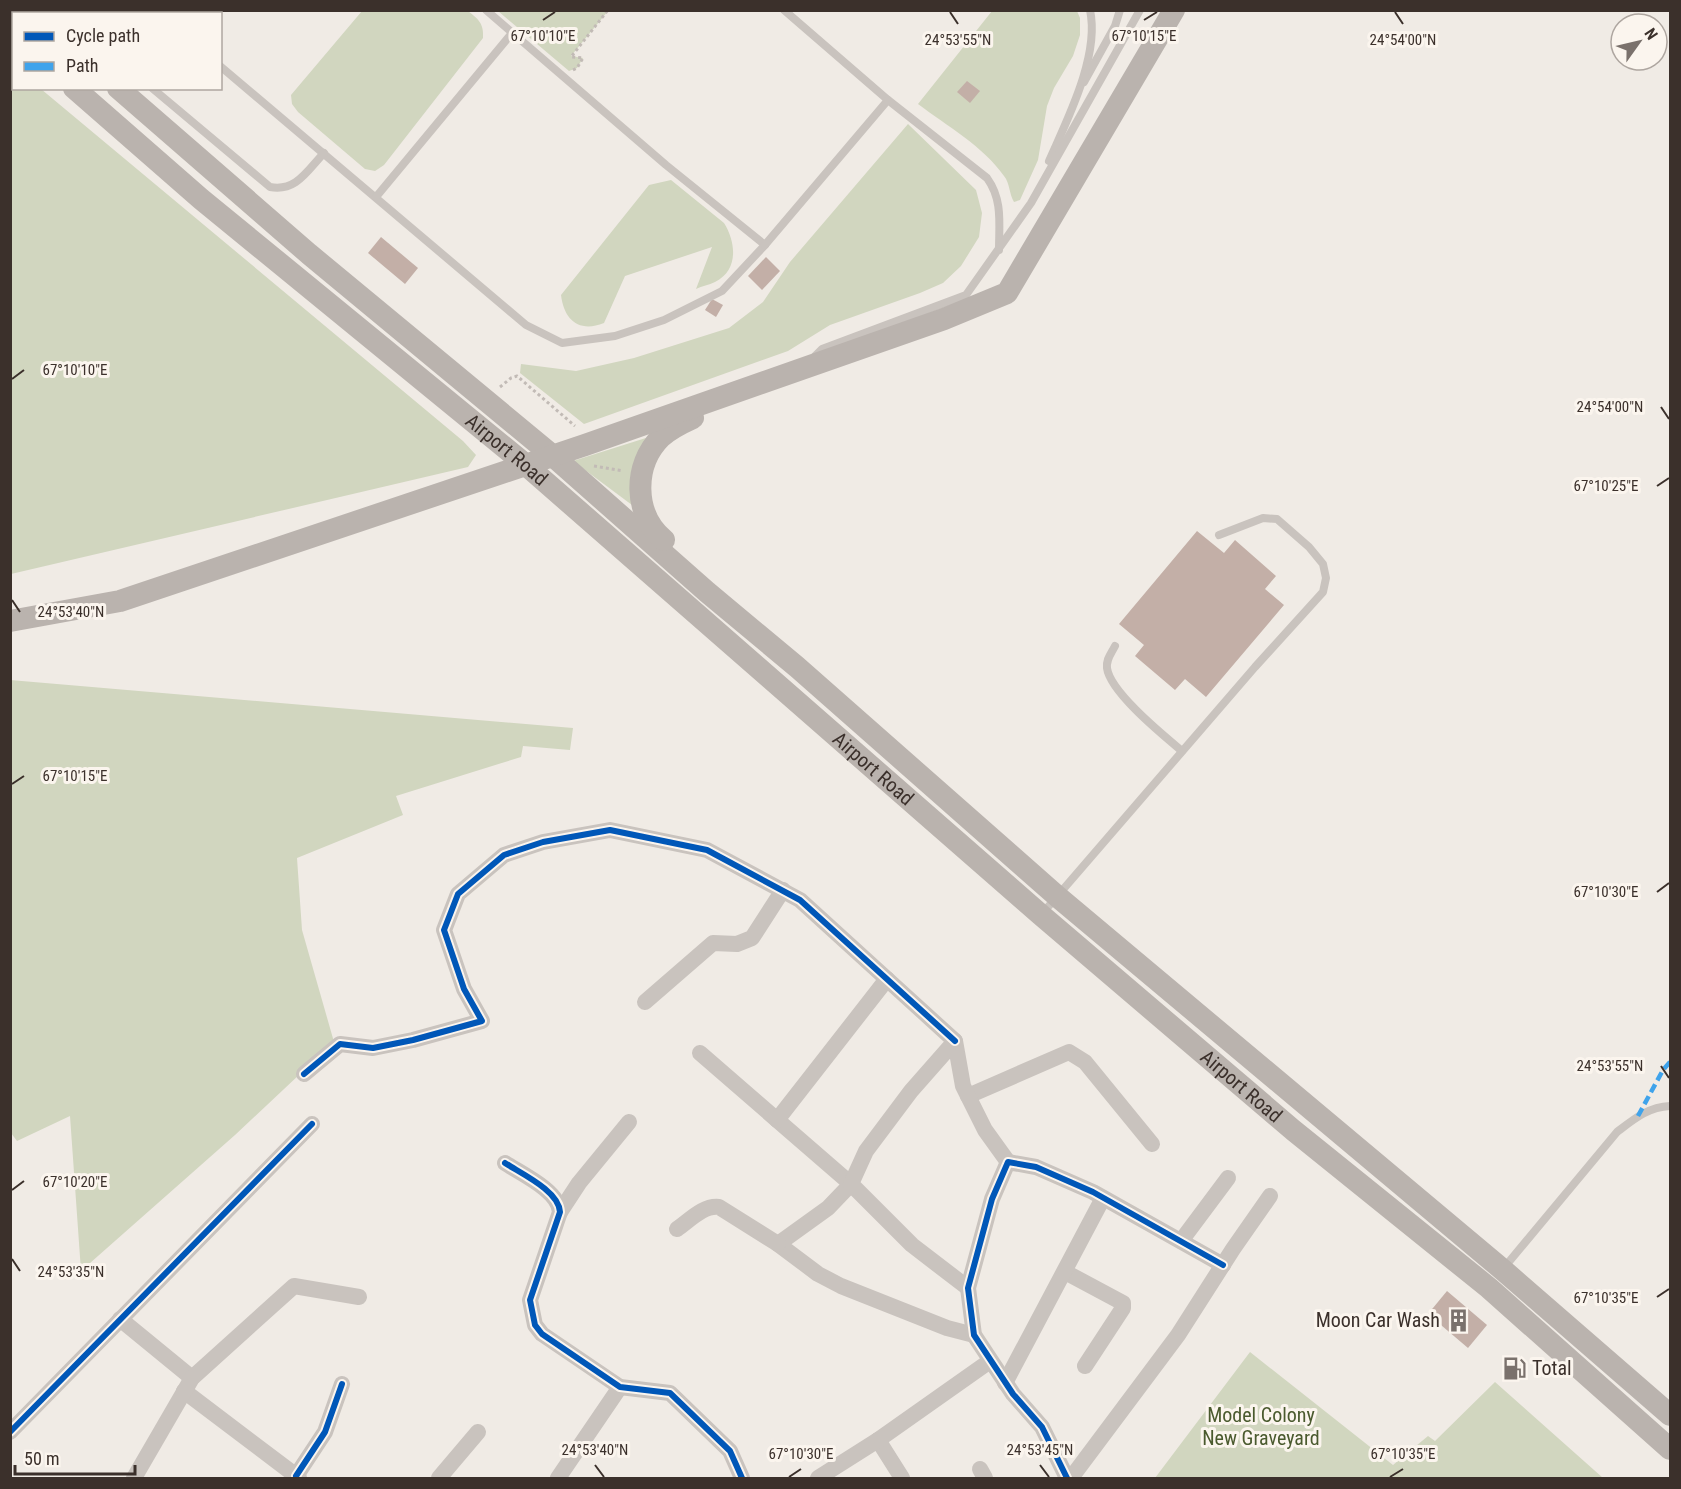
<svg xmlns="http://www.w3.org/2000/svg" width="1681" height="1489" font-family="'Roboto Condensed',sans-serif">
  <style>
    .green { fill: #d1d6bf }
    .building { fill: #c3afa7 }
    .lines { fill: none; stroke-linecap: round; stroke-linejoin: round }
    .path { stroke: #c2bbb6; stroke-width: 3; stroke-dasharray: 3 3; stroke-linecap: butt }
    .lane { stroke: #c9c3be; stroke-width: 8 }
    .street { stroke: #c9c3be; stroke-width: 16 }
    .secondary { stroke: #bab3ae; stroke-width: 22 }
    .quiet { stroke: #3fa3eb; stroke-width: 4.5; stroke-dasharray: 9 4.5; stroke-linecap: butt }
    .cycleway-casing { stroke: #fbf5ee; stroke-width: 10 }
    .cycleway { stroke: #0057b8; stroke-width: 6 }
    .ticks { fill: none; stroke: #3b302b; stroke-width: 2 }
    .labels { text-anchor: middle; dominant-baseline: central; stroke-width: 6; stroke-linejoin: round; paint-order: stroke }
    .street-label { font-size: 20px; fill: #3b302b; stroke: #fbf5ee }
    .poi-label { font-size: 20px; fill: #3b302b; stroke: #fbf5ee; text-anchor: end }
    .park-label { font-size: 20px; fill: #4a5a2e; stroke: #fbf5ee }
    .ticks-label { font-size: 15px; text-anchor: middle; fill: #3b302b; stroke: #fbf5ee; stroke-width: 6; stroke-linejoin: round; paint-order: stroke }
  </style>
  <rect width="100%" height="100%" fill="#f0ebe5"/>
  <!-- green -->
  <g class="green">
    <path d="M 362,11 L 468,11 C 478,19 484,23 483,38 L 384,165 L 375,171 L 365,169 L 298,112 L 292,104 L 291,95 Z"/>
    <polygon points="498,11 608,11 571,56 583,58 577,68 569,71"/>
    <path d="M 992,11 L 1077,11 L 1080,18 L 1080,35 L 1073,56 L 1054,88 L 1047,106 L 1038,160 L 1020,200 L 1014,202 C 1009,194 1010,183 1004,176 C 983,146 947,126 918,104 Z"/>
    <polygon points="10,63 13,65 14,88 41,89 463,441 476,455 468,467 11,574"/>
    <polygon points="908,124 976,190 982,213 979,237 961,266 943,283 920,293 830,325 788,351 584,424 520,373 521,364 576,371 634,358 729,328 763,302 790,262"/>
    <path d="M 671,180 L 724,223 C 736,242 739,270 715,282 C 709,285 702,286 696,289 L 712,247 L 625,276 L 604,323 C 579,333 564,320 561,295 L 649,185 Z"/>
    <polygon points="649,437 636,508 573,461"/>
    <polygon points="10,680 573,728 570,750 523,746 521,757 396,796 403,815 297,858 302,930 334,1042 235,1135 81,1271 70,1116 17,1141 11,1133"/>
    <polygon points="1250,1352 1393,1465 1428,1436 1435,1441 1495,1382 1603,1478 1155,1478"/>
  </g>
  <!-- building -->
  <g class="building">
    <polygon points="967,81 980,91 970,103 957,92"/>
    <polygon points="381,237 418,268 405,284 368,253"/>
    <polygon points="766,257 780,271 762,290 748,276"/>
    <polygon points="712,299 723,305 716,317 705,310"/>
    <polygon points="1197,531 1224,553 1235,540 1276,576 1265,589 1284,605 1206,697 1185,679 1175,690 1135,656 1144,645 1119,624"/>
    <polygon points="1447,1291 1487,1325 1468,1348 1428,1314"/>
  </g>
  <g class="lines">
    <!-- path -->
    <g class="path">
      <polyline points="573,70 577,68 583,58 571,57 608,10"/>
      <polyline points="500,387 511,378 517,376 575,426"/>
      <polyline points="594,466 623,471"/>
    </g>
    <!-- lane -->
    <g class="lane">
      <polyline points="155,10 159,14"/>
      <path d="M 784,10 L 888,100 L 987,178 C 1003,200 999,224 999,250"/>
      <polyline points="220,66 526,325 562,343 615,336 664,320 722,291 765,245 666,165 486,10"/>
      <polyline points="1084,82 1115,26 1120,10"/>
      <path d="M 152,88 L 270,187 C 296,192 307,171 324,153"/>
      <path d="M 1049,161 C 1067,120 1100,56 1090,10"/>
      <polyline points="376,197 512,33"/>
      <polyline points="765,245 888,100"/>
      <polyline points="815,356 822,349 966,295 1031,203 1140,10"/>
      <path d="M 1115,646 C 1111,654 1106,659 1107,668 C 1110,692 1163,735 1182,751"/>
      <polyline points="1041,915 1255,667 1323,592 1326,578 1323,564 1309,547 1277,519 1263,518 1219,535"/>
      <path d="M 1503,1269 L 1617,1132 C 1634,1119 1648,1107 1670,1106"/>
    </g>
    <!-- street -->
    <g class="street">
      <polyline points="645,1002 713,943 737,944 752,938 783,890"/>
      <polyline points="700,1053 851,1184 828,1208 778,1244 818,1274 841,1286 947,1328 974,1335"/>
      <polyline points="304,1074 340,1044 373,1048 413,1040 482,1021 464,989 444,930 458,894 504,855 543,842 610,830 707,850 800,900 955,1041"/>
      <polyline points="968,1096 1069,1052 1085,1062 1152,1144"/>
      <polyline points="777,1120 887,979"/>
      <path d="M 505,1163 C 522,1174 559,1191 560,1212 L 530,1300 L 535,1325 L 542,1334 L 620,1387 L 670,1393 L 730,1451 L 742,1478"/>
      <polyline points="560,1212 579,1183 629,1122"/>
      <path d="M 677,1229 C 689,1221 703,1205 719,1207 L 778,1244"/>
      <polyline points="1181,1241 1228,1178"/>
      <polyline points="1065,1272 1123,1303 1123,1308 1085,1366"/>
      <polyline points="968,1288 912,1245 851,1184 866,1151 911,1091 955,1041 963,1086 985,1130 1008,1162"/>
      <polyline points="120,1319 192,1378"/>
      <polyline points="1005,1383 1103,1198"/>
      <polyline points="184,1391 299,1478"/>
      <polyline points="10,1432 312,1124"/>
      <polyline points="878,1440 902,1478"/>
      <polyline points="980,1469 985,1478"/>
      <polyline points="296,1476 325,1432 342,1384"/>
      <polyline points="134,1478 192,1378 294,1286 359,1297"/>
      <polyline points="439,1478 478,1432"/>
      <polyline points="558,1478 620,1387"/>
      <polyline points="818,1478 878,1440 990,1361"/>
      <polyline points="1067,1478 1042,1427 1013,1394 974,1335 968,1288 992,1199 1008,1162 1036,1167 1093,1192 1223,1265"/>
      <polyline points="1071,1478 1178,1335 1233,1249 1270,1196"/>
    </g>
    <!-- secondary -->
    <g class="secondary">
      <polyline points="27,10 30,14"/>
      <polyline points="62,10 65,14"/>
      <polyline points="10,33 14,36"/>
      <path id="s1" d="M 74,88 L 201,199 L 526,465 L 1041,915 L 1293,1130 L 1489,1288 L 1670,1449"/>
      <polyline points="118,88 309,254 553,456 707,592 797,667 1058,897 1503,1270 1670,1415"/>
      <path d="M 664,540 C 633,514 633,465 661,437 C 670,429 682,423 693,418"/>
      <polyline points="10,621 120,601 585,445 944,319 1007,293 1174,10"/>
    </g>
    <!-- quiet -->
    <polyline class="quiet" points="1638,1116 1663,1070 1670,1062"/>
    <defs>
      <g id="cycleway">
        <polyline points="304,1074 340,1044 373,1048 413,1040 482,1021 464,989 444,930 458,894 504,855 543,842 610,830 707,850 800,900 955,1041"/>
        <path d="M 505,1163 C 522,1174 559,1191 560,1212 L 530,1300 L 535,1325 L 542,1334 L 620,1387 L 670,1393 L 730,1451 L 742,1478"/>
        <polyline points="10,1432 312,1124"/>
        <polyline points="296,1476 325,1432 342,1384"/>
        <polyline points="1067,1478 1042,1427 1013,1394 974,1335 968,1288 992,1199 1008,1162 1036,1167 1093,1192 1223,1265"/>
      </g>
    </defs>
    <!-- cycleway casing -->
    <use href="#cycleway" class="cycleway-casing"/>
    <!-- cycleway -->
    <use href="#cycleway" class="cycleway"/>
  </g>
  <!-- ticks -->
  <path class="ticks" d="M 950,12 L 958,24M 1395,12 L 1403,24M 543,20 L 555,12M 1144,20 L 1157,12M 12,379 L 24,370M 1661,407 L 1669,419M 1657,486 L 1669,478M 12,600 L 20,612M 12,784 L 24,776M 1657,892 L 1669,883M 1661,1066 L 1669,1078M 12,1190 L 24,1181M 12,1259 L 20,1271M 1657,1297 L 1669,1289M 595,1465 L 604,1477M 1040,1465 L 1049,1477M 789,1477 L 801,1469M 1390,1477 L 1403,1469"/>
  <!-- icons -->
  <defs>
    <symbol id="building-bare" viewBox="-9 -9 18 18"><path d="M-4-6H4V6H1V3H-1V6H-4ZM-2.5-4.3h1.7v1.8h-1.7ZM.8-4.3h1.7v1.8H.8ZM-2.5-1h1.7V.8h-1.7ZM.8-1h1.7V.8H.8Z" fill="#7a716c" stroke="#fbf5ee" stroke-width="2.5" paint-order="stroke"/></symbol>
    <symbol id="fuel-bare" viewBox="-9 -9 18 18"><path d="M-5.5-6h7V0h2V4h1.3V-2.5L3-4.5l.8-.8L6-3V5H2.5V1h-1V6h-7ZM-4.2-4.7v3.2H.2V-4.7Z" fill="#7a716c" stroke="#fbf5ee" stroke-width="2.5" paint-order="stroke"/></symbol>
  </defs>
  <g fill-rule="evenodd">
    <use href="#building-bare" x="1442" y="1304" width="33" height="33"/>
    <use href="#fuel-bare" x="1498" y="1352" width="33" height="33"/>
  </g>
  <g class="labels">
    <!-- street labels -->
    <g class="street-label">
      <text stroke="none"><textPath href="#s1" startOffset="564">Airport Road</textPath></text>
      <text stroke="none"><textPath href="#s1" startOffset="1050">Airport Road</textPath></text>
      <text stroke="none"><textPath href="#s1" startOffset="1536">Airport Road</textPath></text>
    </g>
    <!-- poi labels -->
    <g class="poi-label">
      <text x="1440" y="1320">Moon Car Wash</text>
      <text x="1532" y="1368" text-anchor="start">Total</text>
    </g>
    <!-- park labels -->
    <g class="park-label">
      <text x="1261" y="1415">Model Colony<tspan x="1261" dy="23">New Graveyard</tspan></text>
    </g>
  </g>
  <g class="ticks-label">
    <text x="543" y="41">67°10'10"E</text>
    <text x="1144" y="41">67°10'15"E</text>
    <text x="958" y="45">24°53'55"N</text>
    <text x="1403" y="45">24°54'00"N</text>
    <text x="75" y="375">67°10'10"E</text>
    <text x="1610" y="412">24°54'00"N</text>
    <text x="1606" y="491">67°10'25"E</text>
    <text x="71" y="617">24°53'40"N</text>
    <text x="75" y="781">67°10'15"E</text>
    <text x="1606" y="897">67°10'30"E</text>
    <text x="1610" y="1071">24°53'55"N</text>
    <text x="75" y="1187">67°10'20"E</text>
    <text x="71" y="1277">24°53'35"N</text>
    <text x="1606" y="1303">67°10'35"E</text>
    <text x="595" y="1455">24°53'40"N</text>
    <text x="1040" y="1455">24°53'45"N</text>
    <text x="801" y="1459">67°10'30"E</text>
    <text x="1403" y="1459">67°10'35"E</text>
  </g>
  <!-- border -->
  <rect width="1681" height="1489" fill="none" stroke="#3b302b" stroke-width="24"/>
  <!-- legend -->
  <rect x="12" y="12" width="210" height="78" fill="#fbf5ee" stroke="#aea6a0" stroke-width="1.5"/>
  <rect x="24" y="32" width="30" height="9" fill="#0057b8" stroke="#aea6a0" stroke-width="1.5"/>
  <text x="66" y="42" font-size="18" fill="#3b302b">Cycle path</text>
  <rect x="24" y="62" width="30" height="9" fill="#3fa3eb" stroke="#aea6a0" stroke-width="1.5"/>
  <text x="66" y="72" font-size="18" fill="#3b302b">Path</text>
  <!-- north arrow -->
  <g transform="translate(1639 42) rotate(56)"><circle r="28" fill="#fbf5ee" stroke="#aea6a0" stroke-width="1.5"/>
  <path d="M0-4.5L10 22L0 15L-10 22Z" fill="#7a716c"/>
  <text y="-9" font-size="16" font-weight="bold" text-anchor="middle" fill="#3b302b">N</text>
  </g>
  <!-- scale -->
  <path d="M15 1465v9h120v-9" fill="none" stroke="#3b302b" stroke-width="3"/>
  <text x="24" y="1465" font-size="18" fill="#3b302b" stroke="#fbf5ee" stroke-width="4.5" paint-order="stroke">50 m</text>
</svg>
